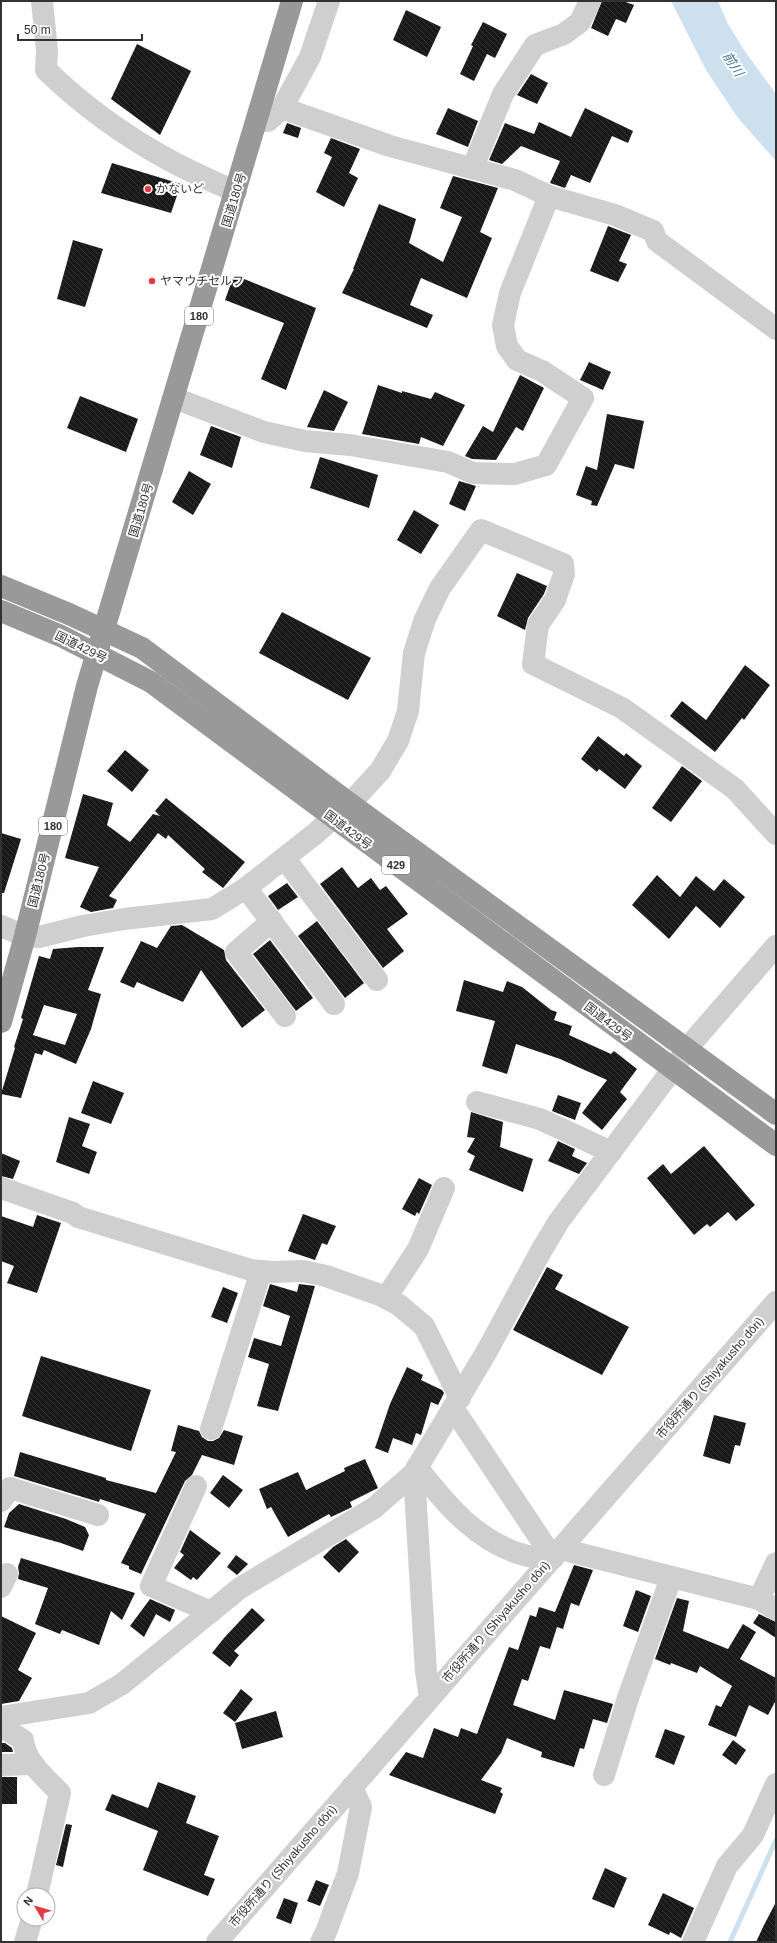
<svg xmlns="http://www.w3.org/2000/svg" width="777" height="1943" font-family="Arial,'Noto Sans JP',sans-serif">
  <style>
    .water { fill: #cde0ed }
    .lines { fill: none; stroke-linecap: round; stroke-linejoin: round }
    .stream { stroke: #cde0ed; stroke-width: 5 }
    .building { fill: url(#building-back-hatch); fill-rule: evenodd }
    .minor { stroke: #cfcfcf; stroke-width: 22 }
    .highway { stroke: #999; stroke-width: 22 }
    .poi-dot { fill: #e33944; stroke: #fff; stroke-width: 1.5 }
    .labels { text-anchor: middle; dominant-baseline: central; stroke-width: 4; stroke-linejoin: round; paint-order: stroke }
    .shield { fill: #fff; stroke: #707070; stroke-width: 1 }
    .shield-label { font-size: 11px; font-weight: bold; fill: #323232 }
    .poi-label { font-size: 12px; fill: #323232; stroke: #fff; text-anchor: start }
    .street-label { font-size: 12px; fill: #323232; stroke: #fff }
    .water-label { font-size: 13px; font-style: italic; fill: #3f7294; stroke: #fff }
  </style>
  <defs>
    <pattern id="building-back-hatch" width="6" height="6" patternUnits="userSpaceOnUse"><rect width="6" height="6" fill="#191919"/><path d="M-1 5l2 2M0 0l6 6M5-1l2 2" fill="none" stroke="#323232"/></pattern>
  </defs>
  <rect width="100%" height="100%" fill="#fff"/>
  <!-- water -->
  <polygon class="water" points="671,1 718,1 727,22 744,50 776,94 776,161 738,118 706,70"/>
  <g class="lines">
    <!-- stream -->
    <polyline class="stream" points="730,1942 776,1840"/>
  </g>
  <!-- building -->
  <g class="building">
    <polygon points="602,1 623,1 634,5 626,23 616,19 608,36 591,28"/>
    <polygon points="406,10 441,27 427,57 393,40"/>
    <polygon points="483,22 507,34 495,58 487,54 474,81 460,74 473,46 471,45"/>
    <polygon points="137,44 191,71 160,135 111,99"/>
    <polygon points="531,74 548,83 537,104 517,95"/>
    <polygon points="448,108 478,121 468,147 436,134"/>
    <polygon points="585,108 633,131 628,143 612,136 590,183 571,175 565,188 550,183 560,161 521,146 502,164 489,160 505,123 534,134 539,122 571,137"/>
    <polygon points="287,123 301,128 298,138 283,133"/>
    <polygon points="331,138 360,149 349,173 358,178 344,207 316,192 332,157 324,153"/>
    <polygon points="112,163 181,184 171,213 101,193"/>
    <polygon points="453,176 498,188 480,232 492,238 467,298 421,278 410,305 433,315 427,328 342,293 354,269 353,269 379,204 416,219 409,243 443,262 462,217 440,208"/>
    <polygon points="608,226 631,235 619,261 627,264 618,282 590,271"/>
    <polygon points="73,240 103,249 85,307 57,299"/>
    <polygon points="234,275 316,308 286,390 261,379 284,323 225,300"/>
    <polygon points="589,362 611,372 603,390 580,380"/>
    <polygon points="520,375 544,388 523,431 516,427 496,460 472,459 465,456 483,426 493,432"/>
    <polygon points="378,385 402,393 402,391 431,399 435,392 465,405 443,446 421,437 419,444 362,434"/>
    <polygon points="324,390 348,402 334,431 307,427"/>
    <polygon points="80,396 138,419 126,452 67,428"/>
    <polygon points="607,414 644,421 634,469 615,464 597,506 591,505 592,501 576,495 586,466 597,470"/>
    <polygon points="211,426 241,437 232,468 200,455"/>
    <polygon points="320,457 378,475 369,508 310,488"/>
    <polygon points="189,471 211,484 193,515 172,502"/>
    <polygon points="459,481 476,486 465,511 449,504"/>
    <polygon points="414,510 439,525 421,554 397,540"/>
    <polygon points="517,573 547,586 544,594 528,618 525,630 497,616"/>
    <polygon points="282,612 371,658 348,700 259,653"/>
    <polygon points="745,665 770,685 744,720 742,718 715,752 670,716 682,701 706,720"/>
    <polygon points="598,736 624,756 626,753 642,766 625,789 599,769 597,772 581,759"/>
    <polygon points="125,750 149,770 132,792 107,771"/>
    <polygon points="682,766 702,781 671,822 652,808"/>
    <polygon points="83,794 113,803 107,825 130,842 153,814 160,816 155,811 166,798 245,862 223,888 202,872 205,869 168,835 166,839 158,833 109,896 117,900 113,908 91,912 80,907 99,867 65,858"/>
    <polygon points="1,833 21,839 4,893 1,893"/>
    <polygon points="342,867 358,888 371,878 380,890 386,886 408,914 387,929 404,951 383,968 320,884"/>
    <polygon points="657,875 680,897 696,876 714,891 724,879 745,897 720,928 696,906 669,939 632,905"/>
    <polygon points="287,883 298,897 278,910 268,896"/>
    <polygon points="317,921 364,983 345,998 298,936"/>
    <polygon points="182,925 224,950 226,960 265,1010 242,1028 201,970 183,1002 137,982 134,988 120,982 141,941 157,948 171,926"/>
    <polygon points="270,940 313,998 296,1011 253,954"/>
    <path d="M 78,947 L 104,947 L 88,990 L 101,994 L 91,1029 L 76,1064 L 44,1050 L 42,1055 L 35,1053 L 21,1098 L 1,1094 L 15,1048 L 14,1047 L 23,1019 L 21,1018 L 39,956 L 50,959 L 53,949 ZM 44,1005 L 77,1014 L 65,1045 L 33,1035 Z"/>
    <polygon points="464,980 503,992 507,981 522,987 551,1010 557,1012 554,1020 572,1026 569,1035 611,1054 614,1051 637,1069 620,1092 627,1099 602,1130 582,1113 607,1080 560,1059 516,1044 507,1074 482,1066 495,1021 456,1011"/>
    <polygon points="93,1081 124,1093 111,1124 81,1113"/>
    <polygon points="558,1095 581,1103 575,1120 552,1111"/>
    <polygon points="471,1112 503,1122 500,1147 533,1159 523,1192 469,1170 475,1156 467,1152 475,1138 467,1137"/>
    <polygon points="69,1117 90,1124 82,1146 97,1152 89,1174 56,1162"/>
    <polygon points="558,1141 575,1149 572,1156 587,1163 579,1174 548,1161"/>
    <polygon points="704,1146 755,1205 736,1221 728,1212 710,1227 707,1224 694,1235 647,1178 663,1164 671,1174"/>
    <polygon points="1,1153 20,1161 13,1179 1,1176"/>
    <polygon points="419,1178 432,1185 419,1214 417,1212 415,1216 402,1209"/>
    <polygon points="303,1214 336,1226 327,1245 322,1243 315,1260 288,1251"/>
    <polygon points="37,1215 61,1223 37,1293 7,1283 14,1266 1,1261 1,1216 33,1227"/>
    <polygon points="547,1267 563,1275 555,1289 629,1327 602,1375 513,1330"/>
    <polygon points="270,1284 297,1292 299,1284 315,1286 278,1411 257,1406 269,1364 248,1357 254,1338 281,1346 290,1316 263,1306"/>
    <polygon points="223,1287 238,1293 227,1323 211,1317"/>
    <polygon points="41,1356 151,1390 131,1451 22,1416"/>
    <polygon points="407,1367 423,1375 421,1380 442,1390 444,1393 438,1405 431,1402 421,1435 416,1433 412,1445 393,1438 388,1453 375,1448 390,1404"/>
    <polygon points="714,1415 746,1423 740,1446 735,1445 730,1464 703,1456"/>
    <polygon points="178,1425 199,1431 202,1437 208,1441 213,1441 219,1438 224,1430 243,1436 234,1465 202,1455 192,1475 185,1481 141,1574 129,1569 129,1566 121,1563 146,1514 100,1499 99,1502 14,1476 20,1452 106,1478 106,1480 156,1493 176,1452 171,1451"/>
    <polygon points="365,1459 378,1488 350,1502 352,1507 346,1510 331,1517 329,1514 288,1537 271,1507 267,1509 259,1489 298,1472 306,1490 345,1471 344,1468"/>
    <polygon points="223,1475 243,1490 229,1508 210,1493"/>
    <polygon points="19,1504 66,1519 85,1527 89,1535 83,1551 61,1543 4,1527 9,1513"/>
    <polygon points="190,1530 221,1553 197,1580 193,1577 191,1580 174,1568 184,1555 180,1552"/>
    <polygon points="346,1539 359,1552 339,1573 323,1557 333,1547"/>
    <polygon points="236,1555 248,1564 237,1575 227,1567"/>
    <polygon points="21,1558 67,1572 135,1593 122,1620 111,1611 99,1645 62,1630 60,1634 35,1624 48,1588 18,1579 19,1573 18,1567"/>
    <polygon points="574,1565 593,1570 579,1606 571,1603 563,1629 557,1627 550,1649 540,1646 528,1681 522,1679 513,1705 555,1720 564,1690 613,1704 607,1723 593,1719 584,1749 580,1748 574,1767 541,1757 542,1752 507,1738 501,1753 481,1780 502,1788 500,1792 503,1794 495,1814 389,1775 406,1752 423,1758 434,1728 458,1737 461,1728 477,1734 509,1647 518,1650 530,1615 536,1617 539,1607 555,1612"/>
    <polygon points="636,1590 651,1596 638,1632 623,1626"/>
    <polygon points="677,1598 689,1601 683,1631 728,1649 743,1624 756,1632 740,1659 776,1678 776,1700 768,1715 749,1705 736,1737 708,1725 716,1705 721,1707 732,1686 700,1666 697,1673 671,1663 670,1665 655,1659"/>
    <polygon points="150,1599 175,1610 170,1622 156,1614 144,1637 130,1626"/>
    <polygon points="252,1608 265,1620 234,1651 239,1655 230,1667 212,1653 224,1638"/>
    <polygon points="759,1614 776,1622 776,1638 753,1623"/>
    <polygon points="1,1616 36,1633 18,1670 32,1678 19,1701 1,1704"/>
    <polygon points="241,1689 253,1699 235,1722 223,1713"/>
    <polygon points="276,1711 283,1737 242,1749 235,1723"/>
    <polygon points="665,1729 685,1736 674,1765 655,1757"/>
    <polygon points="733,1740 746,1750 736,1765 722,1755"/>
    <polygon points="1,1743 5,1743 12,1748 13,1752 1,1752"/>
    <rect x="1" y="1777" width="16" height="27"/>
    <polygon points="158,1782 196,1796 186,1823 219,1836 204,1875 215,1879 208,1896 143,1870 158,1831 105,1810 112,1794 148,1808"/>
    <polygon points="66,1824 72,1825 63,1867 56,1865"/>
    <polygon points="605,1868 627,1878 614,1908 592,1899"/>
    <polygon points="316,1880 329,1885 320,1906 307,1901"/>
    <polygon points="663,1893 694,1908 681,1938 670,1932 669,1935 648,1925"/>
    <polygon points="284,1898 298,1903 291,1924 276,1918"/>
    <polygon points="776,1902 776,1942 756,1942 764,1925"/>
  </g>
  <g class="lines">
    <!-- minor -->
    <g class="minor">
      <path d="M 42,1 L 47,51 L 46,70 C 82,105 125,136 169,160 C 191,172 214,182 236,192"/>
      <polyline points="257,121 268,121 282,108 310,57 329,1"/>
      <polyline points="473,167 503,94 535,45 564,34 580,22 590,1"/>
      <polyline points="549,196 615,215 653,231 657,241 776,329"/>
      <polyline points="174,398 264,432 305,441 350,445 448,462 473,473 515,474 546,465 583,398 542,371 517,360 507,346 503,325 510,293 549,196 515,180 390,146 282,108"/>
      <polyline points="285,859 377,980"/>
      <polyline points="246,888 334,1004"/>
      <polyline points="272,921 236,952 285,1016"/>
      <polyline points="1,926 25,936 39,937 83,926 124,919 212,909 246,888 316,833 357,796 380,771 398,741 408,711 414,653 425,619 440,588 481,530 563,564 564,574 555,600 538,625 533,664 622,708 735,789 776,834"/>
      <polyline points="477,1102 540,1119 611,1152"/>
      <polyline points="1,1188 73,1213 78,1217 251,1270 273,1272 303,1271 326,1276 380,1295 399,1305 424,1326 460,1398"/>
      <polyline points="386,1298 418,1249 444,1188"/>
      <polyline points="453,1408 553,1558"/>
      <polyline points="211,1429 261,1271"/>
      <path d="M 417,1467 C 446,1505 480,1545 528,1556 C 536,1558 545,1558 553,1558"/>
      <polyline points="414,1473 426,1672 430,1697"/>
      <polyline points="196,1486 151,1586 211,1612"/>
      <polyline points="1,1501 10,1488 98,1515"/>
      <polyline points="561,1549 759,1599 776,1610"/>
      <polyline points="1,1587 7,1574"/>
      <polyline points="759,1599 776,1563"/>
      <polyline points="1,1717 89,1703 122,1684 240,1588 374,1508 414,1473 487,1351 541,1251 559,1221 696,1038 776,946"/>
      <path d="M 1,1726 L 23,1740 C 25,1762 46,1778 60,1793 L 37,1895"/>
      <polyline points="1,1765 33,1764"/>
      <polyline points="604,1775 629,1695 671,1578"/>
      <polyline points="25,1942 32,1919"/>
      <polyline points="217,1942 776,1302"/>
      <polyline points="321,1942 326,1932 348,1873 361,1807 352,1787"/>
      <polyline points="693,1942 727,1866 753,1835 776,1784"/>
    </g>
    <!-- highway -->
    <g class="highway">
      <polyline points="1,586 69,614 142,648 349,803 776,1114"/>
      <polyline points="1,611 61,636 151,682 776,1145"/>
      <polyline points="1,1022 25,936 87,686 292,1"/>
    </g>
  </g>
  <!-- markers -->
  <g class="poi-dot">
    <circle cx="148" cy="189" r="4"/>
    <circle cx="152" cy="281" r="4"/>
  </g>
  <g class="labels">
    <!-- shield labels -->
    <g class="shield">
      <rect x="185" y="307" width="28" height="18" rx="3"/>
      <rect x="39" y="817" width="28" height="18" rx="3"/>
      <rect x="382" y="856" width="28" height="18" rx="3"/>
    </g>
    <g class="shield-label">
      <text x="199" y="316">180</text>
      <text x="53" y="826">180</text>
      <text x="396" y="865">429</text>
    </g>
    <!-- poi labels -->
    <g class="poi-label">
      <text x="156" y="189">かないど</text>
      <text x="160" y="281">ヤマウチセルフ</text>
    </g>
    <!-- street labels -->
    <g class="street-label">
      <text transform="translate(234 200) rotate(-73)">国道180号</text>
      <text transform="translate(141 510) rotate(-73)">国道180号</text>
      <text transform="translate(81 647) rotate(26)">国道429号</text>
      <text transform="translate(348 830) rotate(37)">国道429号</text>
      <text transform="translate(39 880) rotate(-76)">国道180号</text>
      <text transform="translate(608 1022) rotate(37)">国道429号</text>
      <text transform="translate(710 1378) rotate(-49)">市役所通り (Shiyakusho dōri)</text>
      <text transform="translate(496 1622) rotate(-49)">市役所通り (Shiyakusho dōri)</text>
      <text transform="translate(283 1866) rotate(-49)">市役所通り (Shiyakusho dōri)</text>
    </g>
    <!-- water labels -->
    <g class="water-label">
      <text transform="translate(733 64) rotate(57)">前川</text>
    </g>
  </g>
  <!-- border -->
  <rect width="777" height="1943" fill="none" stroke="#323232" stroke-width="4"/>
  <!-- north arrow -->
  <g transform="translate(36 1907) rotate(308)"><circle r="19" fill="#ffffff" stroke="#adadad"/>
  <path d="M0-3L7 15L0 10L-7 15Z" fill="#e33944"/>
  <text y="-6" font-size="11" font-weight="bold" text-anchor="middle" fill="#323232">N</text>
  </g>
  <!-- scale -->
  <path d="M18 34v6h124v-6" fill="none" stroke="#323232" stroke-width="2"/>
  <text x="24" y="34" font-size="12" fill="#323232" stroke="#ffffff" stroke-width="3" paint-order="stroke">50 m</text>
</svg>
